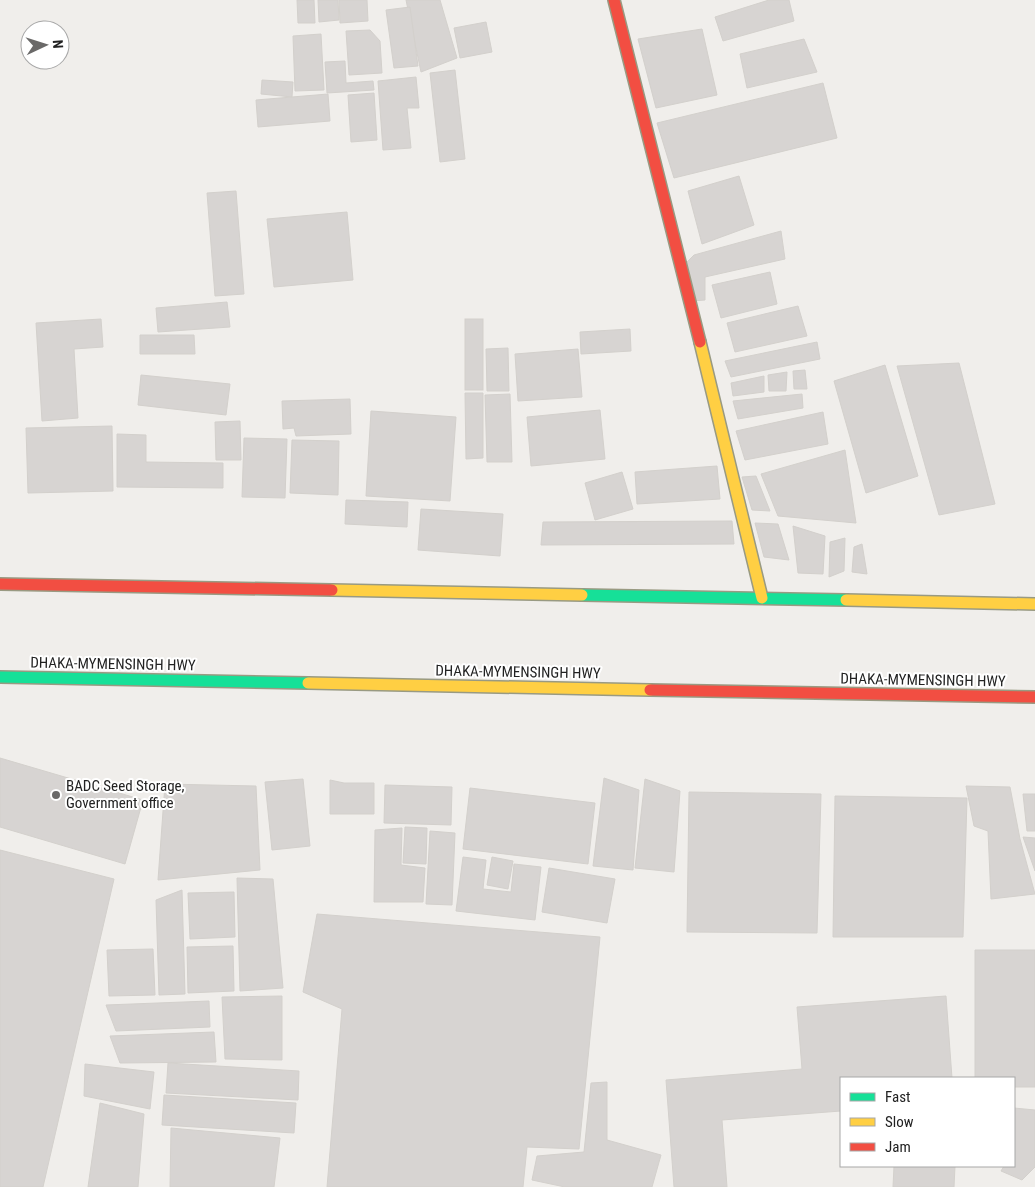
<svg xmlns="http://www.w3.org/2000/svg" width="1035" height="1187" font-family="'Roboto Condensed',sans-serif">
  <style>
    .building { fill: #d7d4d2; stroke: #d3d0cc }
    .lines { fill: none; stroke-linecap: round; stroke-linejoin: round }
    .fast-casing { stroke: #999a82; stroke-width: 14 }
    .slow-casing { stroke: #999a82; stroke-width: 14 }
    .jam-casing { stroke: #999a82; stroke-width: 14 }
    .fast { stroke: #16e098; stroke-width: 11 }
    .slow { stroke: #ffcf43; stroke-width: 11 }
    .jam { stroke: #f24e42; stroke-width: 11 }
    .poi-dot { fill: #6a6968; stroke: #fff; stroke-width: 2 }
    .labels { text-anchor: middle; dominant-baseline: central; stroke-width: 4; stroke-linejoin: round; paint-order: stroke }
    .street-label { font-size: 15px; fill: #222; stroke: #fff }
    .poi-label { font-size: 15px; fill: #222; stroke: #fff; text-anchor: start }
  </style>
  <rect width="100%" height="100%" fill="#f0eeeb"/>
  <!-- building -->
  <g class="building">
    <polygon points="297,0 314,0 315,23 298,23"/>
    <polygon points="318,0 338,0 339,20 319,22"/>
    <polygon points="339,0 367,0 368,21 340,23"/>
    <polygon points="406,0 440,0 457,58 421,72"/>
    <polygon points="769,0 789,0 794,21 723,41 715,17"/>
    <polygon points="410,7 418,66 394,68 386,10"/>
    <polygon points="486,22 492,52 460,58 454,28"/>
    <polygon points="702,29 717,95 656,108 638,39"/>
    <polygon points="370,30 380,41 382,73 349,75 346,31"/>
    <polygon points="321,34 324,90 295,91 293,36"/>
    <polygon points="804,39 817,72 747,88 740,54"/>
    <polygon points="345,61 346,83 373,81 374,90 327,93 325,62"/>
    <polygon points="455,70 465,159 440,162 430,73"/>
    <polygon points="416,77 419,108 407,108 411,148 383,150 378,81"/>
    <polygon points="262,80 293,82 292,97 261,94"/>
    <polygon points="823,83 837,138 674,178 657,123"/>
    <polygon points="374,93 377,140 351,142 348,95"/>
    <polygon points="328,94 330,121 258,127 256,100"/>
    <polygon points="739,176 754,225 702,244 688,191"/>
    <polygon points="236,191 244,294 215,296 207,193"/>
    <polygon points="347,212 353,280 274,287 267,219"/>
    <polygon points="781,231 785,259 705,277 705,300 692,301 684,265 694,255"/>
    <polygon points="770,272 777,304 721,318 712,285"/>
    <polygon points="227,302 230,327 158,332 156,308"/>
    <polygon points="798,306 807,336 735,352 727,323"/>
    <polygon points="101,319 103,347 74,349 78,418 42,421 36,323"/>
    <rect x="465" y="319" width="18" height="71"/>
    <polygon points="630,329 631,351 581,354 580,332"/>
    <polygon points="140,335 194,335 195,354 140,354"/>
    <polygon points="817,342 820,359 731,377 725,361"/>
    <polygon points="508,348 509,391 487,391 486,349"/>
    <polygon points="578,349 582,397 518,401 515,354"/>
    <polygon points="959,363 995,504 939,515 897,366"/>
    <polygon points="885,365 918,476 866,493 834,381"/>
    <polygon points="805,370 807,389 794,389 793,371"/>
    <polygon points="787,372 786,391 769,391 768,375"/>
    <polygon points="141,375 230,384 226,415 138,405"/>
    <polygon points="764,376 764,392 733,396 731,383"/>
    <polygon points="465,393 483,393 483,458 466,459"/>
    <polygon points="510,394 512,462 487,462 485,395"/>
    <polygon points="802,394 803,408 738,419 733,401"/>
    <polygon points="350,399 351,434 296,436 294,428 283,429 282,401"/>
    <polygon points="600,410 605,459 531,466 527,417"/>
    <polygon points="371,411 456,417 450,501 366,496"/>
    <polygon points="823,412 828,444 745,460 736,431"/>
    <polygon points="240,421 241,460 216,460 215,422"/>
    <polygon points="112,426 113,491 28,493 26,428"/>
    <polygon points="117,434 146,435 146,462 223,463 223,488 117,487"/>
    <polygon points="244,438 287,439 285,498 242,497"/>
    <polygon points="292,440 339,441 338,495 290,493"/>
    <polygon points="845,450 856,523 778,516 761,474"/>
    <polygon points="717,466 720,499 637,504 635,472"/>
    <polygon points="622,472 633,509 595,520 585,483"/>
    <polygon points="756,476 770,511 752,510 742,477"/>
    <polygon points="346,500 408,502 407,527 345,524"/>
    <polygon points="421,509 503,514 500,556 418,550"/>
    <polygon points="732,521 734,544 541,545 543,522"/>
    <polygon points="755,523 778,524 789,560 764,557"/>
    <polygon points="793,526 825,536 823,574 798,573"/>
    <polygon points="845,538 844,571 829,577 830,542"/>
    <polygon points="862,544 867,574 852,572 854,547"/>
    <polygon points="0,758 143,800 125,864 0,827"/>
    <polygon points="604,778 639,790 633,870 593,866"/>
    <polygon points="303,779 310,846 272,850 265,782"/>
    <polygon points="645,779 680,791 674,872 635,868"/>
    <polygon points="330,780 344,783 374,783 374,814 330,814"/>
    <polygon points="165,784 256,786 260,870 158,880"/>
    <polygon points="385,785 452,787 451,825 384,823"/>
    <polygon points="966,786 1010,787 1020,839 1035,894 991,899 988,831 974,826"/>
    <polygon points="470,788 595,803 588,864 463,849"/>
    <polygon points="689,792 821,794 817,933 687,932"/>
    <polygon points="1023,794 1035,794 1035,831 1027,831"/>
    <polygon points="835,796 967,798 963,937 833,937"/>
    <polygon points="405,827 427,828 426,864 403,863"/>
    <polygon points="402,828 401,865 425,868 423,902 374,902 375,830"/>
    <polygon points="430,831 455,833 452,905 426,904"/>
    <polygon points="1023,837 1035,838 1035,871"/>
    <polygon points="0,850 114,879 43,1187 0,1187"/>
    <polygon points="463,857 486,860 483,889 511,892 514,864 541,867 535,920 456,911"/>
    <polygon points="492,857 513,861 508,889 487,885"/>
    <polygon points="549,868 615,879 607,923 542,912"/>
    <polygon points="237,878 273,879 283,988 240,991"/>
    <polygon points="182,890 185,994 159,995 156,900"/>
    <polygon points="234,892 235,937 190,939 188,893"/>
    <polygon points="317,914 600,937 579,1149 527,1147 523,1187 327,1187 342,1009 303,992"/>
    <polygon points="233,946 234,991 188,993 187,947"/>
    <polygon points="153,949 155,995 109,996 107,950"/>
    <polygon points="975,950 1035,950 1035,1087 1014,1087 1014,1078 975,1078"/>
    <polygon points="282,996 282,1060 225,1059 222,997"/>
    <polygon points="946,996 952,1078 841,1078 841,1111 722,1120 727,1187 674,1187 666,1080 802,1069 797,1007"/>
    <polygon points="209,1001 210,1027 116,1031 106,1005"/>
    <polygon points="214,1032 216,1062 120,1063 110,1036"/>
    <polygon points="168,1063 299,1071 298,1100 166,1093"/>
    <polygon points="85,1064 154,1072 150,1109 84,1096"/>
    <polygon points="607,1082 607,1140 661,1155 652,1187 565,1187 532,1180 537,1156 584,1152 591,1083"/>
    <polygon points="164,1095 296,1103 294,1133 162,1125"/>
    <polygon points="100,1103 144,1114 138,1187 88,1187"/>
    <polygon points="1014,1108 1035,1110 1035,1167 1022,1180 1001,1171 1004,1166 1014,1166"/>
    <polygon points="171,1128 280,1138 274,1187 170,1187"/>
    <polygon points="894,1166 955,1166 954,1187 893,1187"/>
  </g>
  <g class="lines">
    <defs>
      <g id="fast">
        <polyline points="582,595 846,600"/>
        <polyline points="0,677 308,683"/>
      </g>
      <g id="slow">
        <polyline points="700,342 762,598"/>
        <polyline points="332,590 582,595"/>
        <polyline points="846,600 1035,604"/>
        <polyline points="308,683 650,690"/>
      </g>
      <g id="jam">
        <polyline points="614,0 700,342"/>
        <polyline points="0,584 332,590"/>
        <polyline points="650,690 1035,697"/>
      </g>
    </defs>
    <!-- fast casing -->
    <use href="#fast" class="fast-casing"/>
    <!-- slow casing -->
    <use href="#slow" class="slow-casing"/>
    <!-- jam casing -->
    <use href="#jam" class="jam-casing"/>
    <!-- fast -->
    <use href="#fast" class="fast"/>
    <!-- slow -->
    <use href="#slow" class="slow"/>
    <!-- jam -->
    <use href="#jam" class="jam"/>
  </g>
  <!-- markers -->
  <circle class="poi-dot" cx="56" cy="795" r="5"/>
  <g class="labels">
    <!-- street labels -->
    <g class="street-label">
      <text transform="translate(113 664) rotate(1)">DHAKA-MYMENSINGH HWY</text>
      <text transform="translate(518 672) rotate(1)">DHAKA-MYMENSINGH HWY</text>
      <text transform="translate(923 680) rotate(1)">DHAKA-MYMENSINGH HWY</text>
    </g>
    <!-- poi labels -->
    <g class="poi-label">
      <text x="66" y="786">BADC Seed Storage,<tspan x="66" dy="17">Government office</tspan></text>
    </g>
  </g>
  <!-- legend -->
  <rect x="840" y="1077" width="175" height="90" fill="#ffffff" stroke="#a7a7a7"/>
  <rect x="850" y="1093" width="25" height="8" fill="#16e098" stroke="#a7a7a7"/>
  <text x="885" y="1102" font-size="15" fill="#222222">Fast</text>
  <rect x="850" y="1118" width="25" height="8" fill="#ffcf43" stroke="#a7a7a7"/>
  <text x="885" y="1127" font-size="15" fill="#222222">Slow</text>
  <rect x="850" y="1143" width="25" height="8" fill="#f24e42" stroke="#a7a7a7"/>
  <text x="885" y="1152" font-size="15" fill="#222222">Jam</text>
  <!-- north arrow -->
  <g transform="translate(45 45) rotate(86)"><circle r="24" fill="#ffffff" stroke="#a7a7a7"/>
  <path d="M0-4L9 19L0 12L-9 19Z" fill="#6a6968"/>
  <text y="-8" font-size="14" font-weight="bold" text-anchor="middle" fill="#222222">N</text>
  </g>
</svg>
